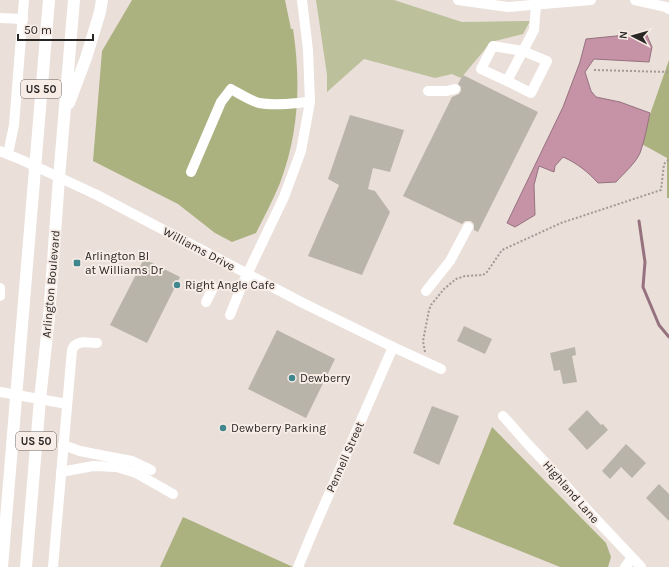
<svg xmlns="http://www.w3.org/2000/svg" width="669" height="567" font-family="Karla,sans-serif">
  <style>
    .green { fill: #bcc19c }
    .forest { fill: #acb180 }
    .water { fill: #c592a6; stroke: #96727f }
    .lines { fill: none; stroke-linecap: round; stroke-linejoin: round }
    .stream { stroke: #96727f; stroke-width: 3 }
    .building { fill: #b9b4aa }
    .path { stroke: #a29a95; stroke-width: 2; stroke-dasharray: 2 2; stroke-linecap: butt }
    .minor { stroke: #fff; stroke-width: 10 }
    .major { stroke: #fff; stroke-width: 12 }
    .poi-dot { fill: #3f878d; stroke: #f7ece6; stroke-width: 1.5 }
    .labels { text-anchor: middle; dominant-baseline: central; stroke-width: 4; stroke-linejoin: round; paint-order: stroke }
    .shield { fill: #f7ece6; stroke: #68615e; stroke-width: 1 }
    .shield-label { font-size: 11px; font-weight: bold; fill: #2a2624 }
    .street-label { font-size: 12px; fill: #2a2624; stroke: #f7ece6 }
    .poi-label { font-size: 12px; fill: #2a2624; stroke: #f7ece6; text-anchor: start }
  </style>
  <rect width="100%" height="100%" fill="#eadfd9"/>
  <!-- green -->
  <polygon class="green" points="316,0 394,0 462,22 530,21 523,34 491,42 461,78 452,74 435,78 364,59 327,92 327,75"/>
  <!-- forest -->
  <g class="forest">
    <path d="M 132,0 L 285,0 L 291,29 L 293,29 C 301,82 299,133 280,183 C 273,200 264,217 256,233 L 232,242 L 215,233 L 178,204 L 93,161 L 102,51 Z"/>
    <polygon points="669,60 669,198 667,198 667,158 640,143"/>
    <polygon points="492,427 606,543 611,557 608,567 560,567 453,524"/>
    <polygon points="183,517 293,567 160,567"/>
  </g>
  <!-- water -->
  <path class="water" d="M 646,33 L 652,47 L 649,62 L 594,59 L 585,72 L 591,91 L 596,97 L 620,102 L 650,113 C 647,126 645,140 640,153 C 635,164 624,173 616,182 L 598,183 C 588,172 577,163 563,157 L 555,166 L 554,172 L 539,166 L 534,185 L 535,215 L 515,227 L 507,223 L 563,107 L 580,62 L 586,39 Z"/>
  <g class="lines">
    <!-- stream -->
    <polyline class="stream" points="639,221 645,262 643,287 659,325 669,337"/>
  </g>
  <!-- building -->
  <g class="building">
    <polygon points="463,75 538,112 478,232 474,230 474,224 471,221 465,221 462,224 403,196 452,97 459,94 461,91 461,87 458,84"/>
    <polygon points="350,115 404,130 390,172 373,168 368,189 375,191 390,212 362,275 308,256 339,185 328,179"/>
    <polygon points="144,259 180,277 147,343 110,325"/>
    <polygon points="464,326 492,339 485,354 457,341"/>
    <polygon points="277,330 335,359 306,418 248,389"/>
    <polygon points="575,347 576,355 572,356 577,382 563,384 560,370 554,371 550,353"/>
    <polygon points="432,406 459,416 439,465 413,453"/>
    <polygon points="587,410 601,425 603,424 608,430 587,450 568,429"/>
    <polygon points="626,444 646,463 632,478 621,467 610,479 602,471"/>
    <polygon points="659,484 669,494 669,521 646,498"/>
  </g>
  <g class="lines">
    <!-- path -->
    <g class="path">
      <polyline points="594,70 669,72"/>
      <polyline points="425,352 423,341 429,310 431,305 444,289 456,279 465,276 483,275 487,272 502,250 561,223 661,190 664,164 669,159"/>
    </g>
    <!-- minor -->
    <g class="minor">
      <polyline points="458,0 508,7 591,0"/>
      <polyline points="635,0 666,7 669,9"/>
      <polyline points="0,18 23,19"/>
      <polyline points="507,81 531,93 547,61 523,51 493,46 481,69 507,81 534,30 536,5"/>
      <polyline points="428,91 447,91 455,89"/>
      <polyline points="0,151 24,161 97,195 303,303 393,347 441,369"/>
      <polyline points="8,154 14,125 24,0"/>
      <path d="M 191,172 L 221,102 L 231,89 C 240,94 249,100 259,103 C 276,106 294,103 310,102"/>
      <polyline points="0,288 0,296"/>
      <polyline points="426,291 450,261 468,227"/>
      <polyline points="206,302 213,288"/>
      <polyline points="230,315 242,285 284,197 301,151 310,102 308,50 302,0"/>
      <polyline points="0,392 67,404"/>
      <polyline points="503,416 525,441 553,471 592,515 641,567"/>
      <polyline points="63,445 80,451 105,456 132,461 151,470"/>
      <polyline points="61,472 93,466 117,467 136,473 173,494"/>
      <path d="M 53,567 L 72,350 C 76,339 87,343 97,343"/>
      <polyline points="298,567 313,531 393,347"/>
      <polyline points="625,567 632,558"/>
    </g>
    <!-- major -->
    <g class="major">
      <polyline points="69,103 86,58 100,12 102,0"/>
      <polyline points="2,567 49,0"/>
      <polyline points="26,567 40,399 49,317 59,178 74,0"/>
    </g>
  </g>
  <!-- markers -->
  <g class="poi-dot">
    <rect x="73" y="259" width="8" height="8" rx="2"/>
    <circle cx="177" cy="285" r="4"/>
    <circle cx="292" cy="378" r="4"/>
    <circle cx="223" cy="428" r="4"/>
  </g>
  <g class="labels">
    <!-- shield labels -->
    <g class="shield">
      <rect x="21" y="80" width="40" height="18" rx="3"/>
      <rect x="16" y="432" width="40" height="18" rx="3"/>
    </g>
    <g class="shield-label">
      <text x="41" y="89">US 50</text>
      <text x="36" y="441">US 50</text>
    </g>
    <!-- street labels -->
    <g class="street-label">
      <text transform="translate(199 249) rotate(28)">Williams Drive</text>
      <text transform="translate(51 284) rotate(-85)">Arlington Boulevard</text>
      <text transform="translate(345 457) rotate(-66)">Pennell Street</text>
      <text transform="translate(571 492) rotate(49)">Highland Lane</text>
    </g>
    <!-- poi labels -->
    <g class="poi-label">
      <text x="85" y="256">Arlington Bl<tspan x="85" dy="14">at Williams Dr</tspan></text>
      <text x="185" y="285">Right Angle Cafe</text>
      <text x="300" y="378">Dewberry</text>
      <text x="231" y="428">Dewberry Parking</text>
    </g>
  </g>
  <!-- north arrow -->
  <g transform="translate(633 36) rotate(276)" stroke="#f7ece6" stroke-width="3" paint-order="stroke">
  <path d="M0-3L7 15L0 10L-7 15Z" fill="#2a2624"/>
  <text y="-6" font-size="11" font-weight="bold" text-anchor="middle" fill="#2a2624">N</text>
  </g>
  <!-- scale -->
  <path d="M18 34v6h75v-6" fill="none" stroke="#2a2624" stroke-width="2"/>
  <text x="24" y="34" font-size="12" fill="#2a2624" stroke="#f7ece6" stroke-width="3" paint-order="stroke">50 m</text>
</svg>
